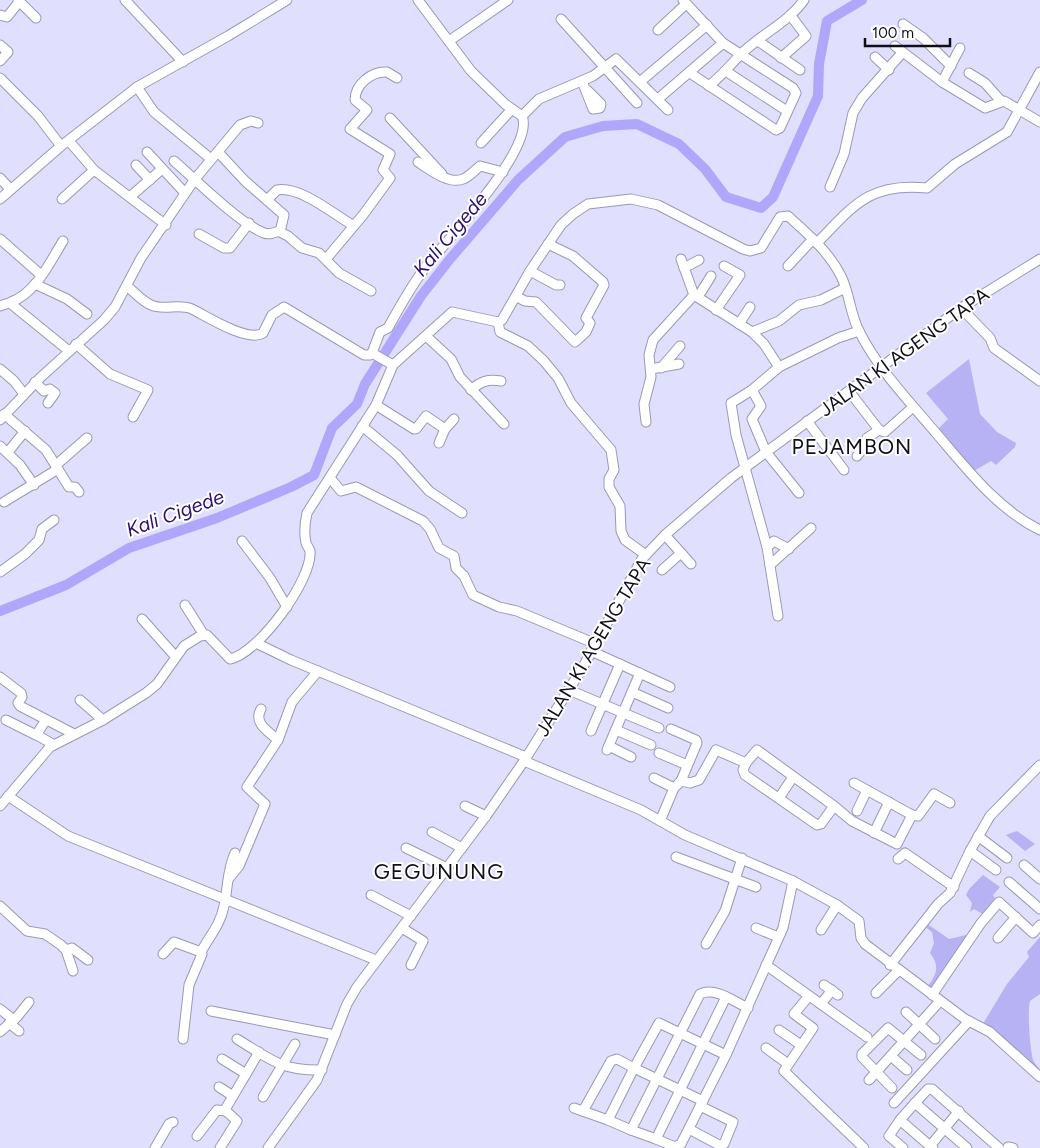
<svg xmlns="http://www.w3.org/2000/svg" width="1040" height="1148" font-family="Figtree,sans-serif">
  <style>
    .green { fill: #b6b2f4 }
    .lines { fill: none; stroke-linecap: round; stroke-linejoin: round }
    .river { stroke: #aea7fc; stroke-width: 10 }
    .minor-casing { stroke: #9a99b5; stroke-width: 11 }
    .minor { stroke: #fff; stroke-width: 9 }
    .labels { text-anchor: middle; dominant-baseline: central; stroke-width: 4; stroke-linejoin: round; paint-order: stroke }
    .street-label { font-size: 19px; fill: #100f19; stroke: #fff }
    .water-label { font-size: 20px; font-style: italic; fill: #2d0e71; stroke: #fff }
    .quarter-label { font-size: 21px; letter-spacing: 1px; fill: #100f19; stroke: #fff }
  </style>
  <rect width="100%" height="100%" fill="#e0dffd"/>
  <!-- green -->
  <g class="green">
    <polygon points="969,359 980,414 997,432 1016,443 1015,447 996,465 991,461 974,471 938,429 948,419 926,393"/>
    <polygon points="1017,831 1035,844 1025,851 1006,835"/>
    <polygon points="983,875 1000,887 993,895 996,900 984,915 974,909 970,912 972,903 966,895 969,889"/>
    <path d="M 926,923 L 949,939 L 970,934 L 930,990 L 928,986 C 937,974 940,966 930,953 L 934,943 L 932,932 L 924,926 Z"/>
    <path d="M 1040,937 L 1040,994 L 1030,1001 C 1027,1012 1030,1048 1033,1060 C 1035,1065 1040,1067 1040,1073 L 984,1022 L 1007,984 L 1029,957 L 1027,952 Z"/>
  </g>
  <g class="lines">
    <!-- river -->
    <polyline class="river" points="0,611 66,585 129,548 217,518 291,487 314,475 332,428 357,404 365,384 421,296 450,259 518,180 565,137 603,126 637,124 679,144 705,169 726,197 761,208 773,197 818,96 819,64 827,21 862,0"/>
    <defs>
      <g id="minor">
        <polyline points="18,0 36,18"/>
        <polyline points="125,0 183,62"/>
        <polyline points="418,0 471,71 505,104 522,116 539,99 593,76 616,59 668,110"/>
        <polyline points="683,0 723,43 793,88 796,93 780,128 776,130 690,73"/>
        <polyline points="0,15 7,17 19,2"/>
        <polyline points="561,19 637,103"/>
        <polyline points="903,24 923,38 951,66"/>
        <polyline points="658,30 686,4"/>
        <polyline points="449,41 508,0"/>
        <polyline points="758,41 800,70"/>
        <polyline points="0,45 8,52 0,61"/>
        <polyline points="895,46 942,82 985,108 1004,101 1040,122"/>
        <polyline points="875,57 889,70"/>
        <polyline points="781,58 806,36 791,16"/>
        <polyline points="727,72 787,111"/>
        <polyline points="969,73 985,83 1001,101"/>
        <polyline points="0,78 38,116 61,146"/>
        <polyline points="582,81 593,109 600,108 601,104 587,90"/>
        <polyline points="641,81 707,25"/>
        <polyline points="942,82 960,48"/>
        <path d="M 709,86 C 721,76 729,67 739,56 C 759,35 787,24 804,0"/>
        <polyline points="137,87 154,112 211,159"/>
        <polyline points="658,99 723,43"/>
        <polyline points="390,118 442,174"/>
        <polyline points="69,141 94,170 166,225"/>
        <polyline points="481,143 512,109"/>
        <polyline points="147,152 185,193"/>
        <polyline points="218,152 245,181 284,215 280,232 288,236 302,248 319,253 339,273 371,291"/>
        <path d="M 174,161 C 195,179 240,224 264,233 C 269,235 274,233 279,231"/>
        <path d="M 418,162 C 429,169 449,185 463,179 C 469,177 475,170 480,166 L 503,172"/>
        <polyline points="136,165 150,180"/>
        <polyline points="0,178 10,189"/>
        <polyline points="830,187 844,154 853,113 862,98 902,53"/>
        <polyline points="131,196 162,169"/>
        <polyline points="0,199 61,146 137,87 228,36 287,0"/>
        <polyline points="62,199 94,170"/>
        <path d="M 267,200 L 277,190 C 301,186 333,214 354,226"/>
        <polyline points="199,234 224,248 230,248 249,223"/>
        <polyline points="0,239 41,275"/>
        <path d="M 817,243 C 854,205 870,182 927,188 L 955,164 L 1007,132 L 1040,72"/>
        <path d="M 327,258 L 363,215 L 390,178 L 383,170 L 390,154 L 350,129 L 367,110 L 355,100 C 355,84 372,71 387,72 L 397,78"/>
        <polyline points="681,259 694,295"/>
        <polyline points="788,266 813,239"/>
        <polyline points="684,268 699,260"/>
        <polyline points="530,271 556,285 560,285"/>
        <polyline points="35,284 67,299 87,314"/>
        <path d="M 127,286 C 134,292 142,301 151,305 C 164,311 179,303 192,309 C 206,316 248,343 263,333 L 272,315 L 284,307 L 364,355 L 370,355 L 372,353"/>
        <polyline points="517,297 525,301 536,302 575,342 586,332 590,323 586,318 604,285 603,282 573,256 548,244"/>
        <polyline points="698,297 711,276"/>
        <polyline points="10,303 69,351"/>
        <path d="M 0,306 C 4,304 8,304 11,302 C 36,293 50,262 63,241"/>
        <polyline points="961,308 990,338 994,348 1040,381"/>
        <polyline points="716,310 740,275 724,266"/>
        <polyline points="498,322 500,332 528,346 544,361 558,378 571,403 611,450 614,470 609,479 609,487 620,506 621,531 625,540 646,555"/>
        <polyline points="739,324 750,307"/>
        <polyline points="752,332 779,321 799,305 821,300 845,288"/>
        <polyline points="426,336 451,359 460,377 504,424"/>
        <polyline points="76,344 110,374 148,390 133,417"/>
        <path d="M 372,353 L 380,332 L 388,328 C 399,308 410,288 424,269 C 444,243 536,148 522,116"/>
        <polyline points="372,353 393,365"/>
        <polyline points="661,368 680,346"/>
        <polyline points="0,369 14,381 24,394"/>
        <polyline points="651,369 679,364"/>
        <polyline points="35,382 44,391 50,389 55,393 48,403"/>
        <path d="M 471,390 C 481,381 488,379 501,381"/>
        <polyline points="752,390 761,406 752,419 766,452 799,493"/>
        <polyline points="849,391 879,430 885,432 913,407"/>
        <polyline points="376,405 414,429 416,429 426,416 445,429"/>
        <polyline points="4,414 46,450 69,487 75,487 79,492"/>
        <polyline points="0,420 41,377 104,320 115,307 141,258 195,179 240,125 251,121 258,123"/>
        <polyline points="807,421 844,470"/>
        <polyline points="646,422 644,404 651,377 649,355 653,340 694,295 752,332 764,344 779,367 838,338 859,331"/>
        <polyline points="362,426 397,455 429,491 462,513"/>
        <polyline points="439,443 445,429 454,419"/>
        <polyline points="0,446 20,465 34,485"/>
        <polyline points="8,452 25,431"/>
        <polyline points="857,456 866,445 867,438 879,430"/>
        <polyline points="56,465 87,438"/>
        <polyline points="330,478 341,491 356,487 423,521 430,529 439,548 454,556 456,568 464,576 473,595 499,607 517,611 596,644"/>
        <polyline points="4,502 58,469"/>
        <polyline points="665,535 691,564"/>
        <polyline points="242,541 270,578 287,607"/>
        <polyline points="767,547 774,541 789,549"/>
        <polyline points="770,565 811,528"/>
        <polyline points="662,570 681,553"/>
        <polyline points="0,572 25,554 39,540 42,529 54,520"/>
        <polyline points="185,605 204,635"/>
        <polyline points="778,616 767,547 736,435 731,403 752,390 779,367"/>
        <polyline points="142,619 175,656"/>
        <polyline points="256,643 291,660 526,757"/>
        <polyline points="591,651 670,687"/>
        <polyline points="0,677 21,693 22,697 18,703 20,706 74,734"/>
        <polyline points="569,690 659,728"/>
        <polyline points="632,692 668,708"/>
        <polyline points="80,700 103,720"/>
        <path d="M 261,709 C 253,723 268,731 278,740"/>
        <polyline points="6,720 36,735 46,720"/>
        <polyline points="616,730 651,745"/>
        <polyline points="591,731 620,664"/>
        <polyline points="37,735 54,745"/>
        <polyline points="609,746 631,757"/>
        <polyline points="607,750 640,673"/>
        <polyline points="659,753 687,765"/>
        <polyline points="524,761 641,810 685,835 793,881 837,905 859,921 861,938 865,944 965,1019 990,1032 1040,1077"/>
        <polyline points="746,763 743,770 745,775 817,825 821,824 834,806 852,821 897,844 912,815 854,783"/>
        <polyline points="654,778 674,788"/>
        <polyline points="681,781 690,783 699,780 716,750 746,763 757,750 834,806"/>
        <polyline points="8,796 68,836 376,960"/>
        <polyline points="779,798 793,777"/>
        <path d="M 0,806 L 50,747 L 103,720 L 146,693 L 157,684 L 184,646 L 200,636 L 207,635 L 230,659 C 258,654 313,579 310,551 C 309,548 307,546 306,543 C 304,534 305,522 307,513 L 376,405 L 393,365 L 452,312 L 498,322 L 502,320 L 530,271 L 561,225 L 573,214 L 588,204 L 631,199 L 658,205 L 743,249 L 750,251 L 761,248 L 780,217 L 788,216 C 808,234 829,252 841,276 C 850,294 850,315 860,333 C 879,370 909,401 936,433 C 966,468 997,509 1040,530"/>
        <polyline points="465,806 486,816"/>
        <polyline points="857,811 867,790"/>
        <polyline points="912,815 918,816 934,794 950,803"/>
        <polyline points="660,821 674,788 681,781 697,743 696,740 671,729"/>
        <polyline points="432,832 462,848"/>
        <polyline points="874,833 889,802"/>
        <polyline points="978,836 1007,858"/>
        <polyline points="406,848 447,868"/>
        <polyline points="970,851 996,870"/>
        <polyline points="676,857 756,887"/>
        <polyline points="898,859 905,853 954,887"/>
        <polyline points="1024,865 1040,879"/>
        <polyline points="229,878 239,866 265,804 247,787 278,740 292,702 318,671"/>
        <polyline points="1009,882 1040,909"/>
        <polyline points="371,895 411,916"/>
        <polyline points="0,906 27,931 45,934 61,945 66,950 73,971"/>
        <polyline points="402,928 423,941 411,965"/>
        <polyline points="756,928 778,937"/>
        <polyline points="821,930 837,905"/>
        <polyline points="998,938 1016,917"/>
        <polyline points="706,944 725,911 742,858"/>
        <polyline points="66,950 72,948 88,960"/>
        <path d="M 163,954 L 174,942 L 201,952 C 210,935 220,926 224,906 C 228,888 227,870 235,853"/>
        <polyline points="766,965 867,1037"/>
        <polyline points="890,965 938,904 950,893 970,851 990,816 1040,765"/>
        <polyline points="824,985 838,995"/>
        <polyline points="876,993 898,971"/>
        <polyline points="932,995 981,923 999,902 1033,933 1040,925"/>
        <polyline points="809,996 794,1014 813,1028 784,1071 864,1148"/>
        <polyline points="726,997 656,1139 675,1147 681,1144 726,1055 783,928 793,881"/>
        <polyline points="821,1004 832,990"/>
        <polyline points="0,1009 14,1020"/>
        <polyline points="211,1011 335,1035"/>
        <polyline points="906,1012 935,1039"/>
        <polyline points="9,1023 19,1031"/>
        <polyline points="779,1030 801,1045"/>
        <polyline points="0,1032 17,1017 29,1002"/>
        <polyline points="183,1039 189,985 202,954 201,952"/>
        <path d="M 237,1039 C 270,1059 281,1071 322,1070"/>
        <polyline points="766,1048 788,1064"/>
        <polyline points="891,1056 907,1070"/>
        <polyline points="222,1059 246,1074"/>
        <polyline points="869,1080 940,1001"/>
        <polyline points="219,1087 233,1096"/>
        <polyline points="892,1088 862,1057 862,1054 888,1028 921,1055"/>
        <polyline points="263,1097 295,1044"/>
        <polyline points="703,1101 634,1068 659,1023 726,1055"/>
        <polyline points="894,1103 969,1021"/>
        <polyline points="915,1103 900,1120 930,1146 930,1148"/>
        <polyline points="574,1108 608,1120"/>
        <polyline points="583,1111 611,1061 617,1059 634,1068 608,1120 631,1130"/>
        <polyline points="900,1120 889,1136 903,1148"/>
        <polyline points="689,1129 719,1145 724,1144 733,1122 700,1106"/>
        <polyline points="197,1136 217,1110 226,1111"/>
        <path d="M 656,1139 L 631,1130 L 700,994 C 716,987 733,1001 748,1008"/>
        <polyline points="1008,1147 1013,1148"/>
        <polyline points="155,1148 169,1124 173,1122"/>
        <polyline points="220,1148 237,1121 226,1111 226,1108 259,1052"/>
        <polyline points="268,1148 317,1080 347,1004 357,987 486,816 524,761 583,667 642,559 665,535 731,478 961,308 1040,259"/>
        <polyline points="933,1148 930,1146 959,1111"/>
        <polyline points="967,1148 915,1103 928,1089 932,1089 999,1148"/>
      </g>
    </defs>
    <!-- minor casing -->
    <use href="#minor" class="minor-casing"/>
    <!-- minor -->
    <use href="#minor" class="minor"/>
  </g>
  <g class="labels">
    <!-- street labels -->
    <g class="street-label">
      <text transform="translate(904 352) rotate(-36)">JALAN KI AGENG TAPA</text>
      <text transform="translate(593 647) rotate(-59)">JALAN KI AGENG TAPA</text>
    </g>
    <!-- water labels -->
    <g class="water-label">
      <text transform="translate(450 234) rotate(-50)">Kali Cigede</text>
      <text transform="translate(175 513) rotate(-20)">Kali Cigede</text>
    </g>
    <!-- quarter labels -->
    <g class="quarter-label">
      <text x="852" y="446">PEJAMBON</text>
      <text x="439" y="871">GEGUNUNG</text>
    </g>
  </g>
  <!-- scale -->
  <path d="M865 38v8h85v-8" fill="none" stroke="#100f19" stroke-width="2.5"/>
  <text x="872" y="38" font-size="15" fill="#100f19" stroke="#ffffff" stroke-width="4" paint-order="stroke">100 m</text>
</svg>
